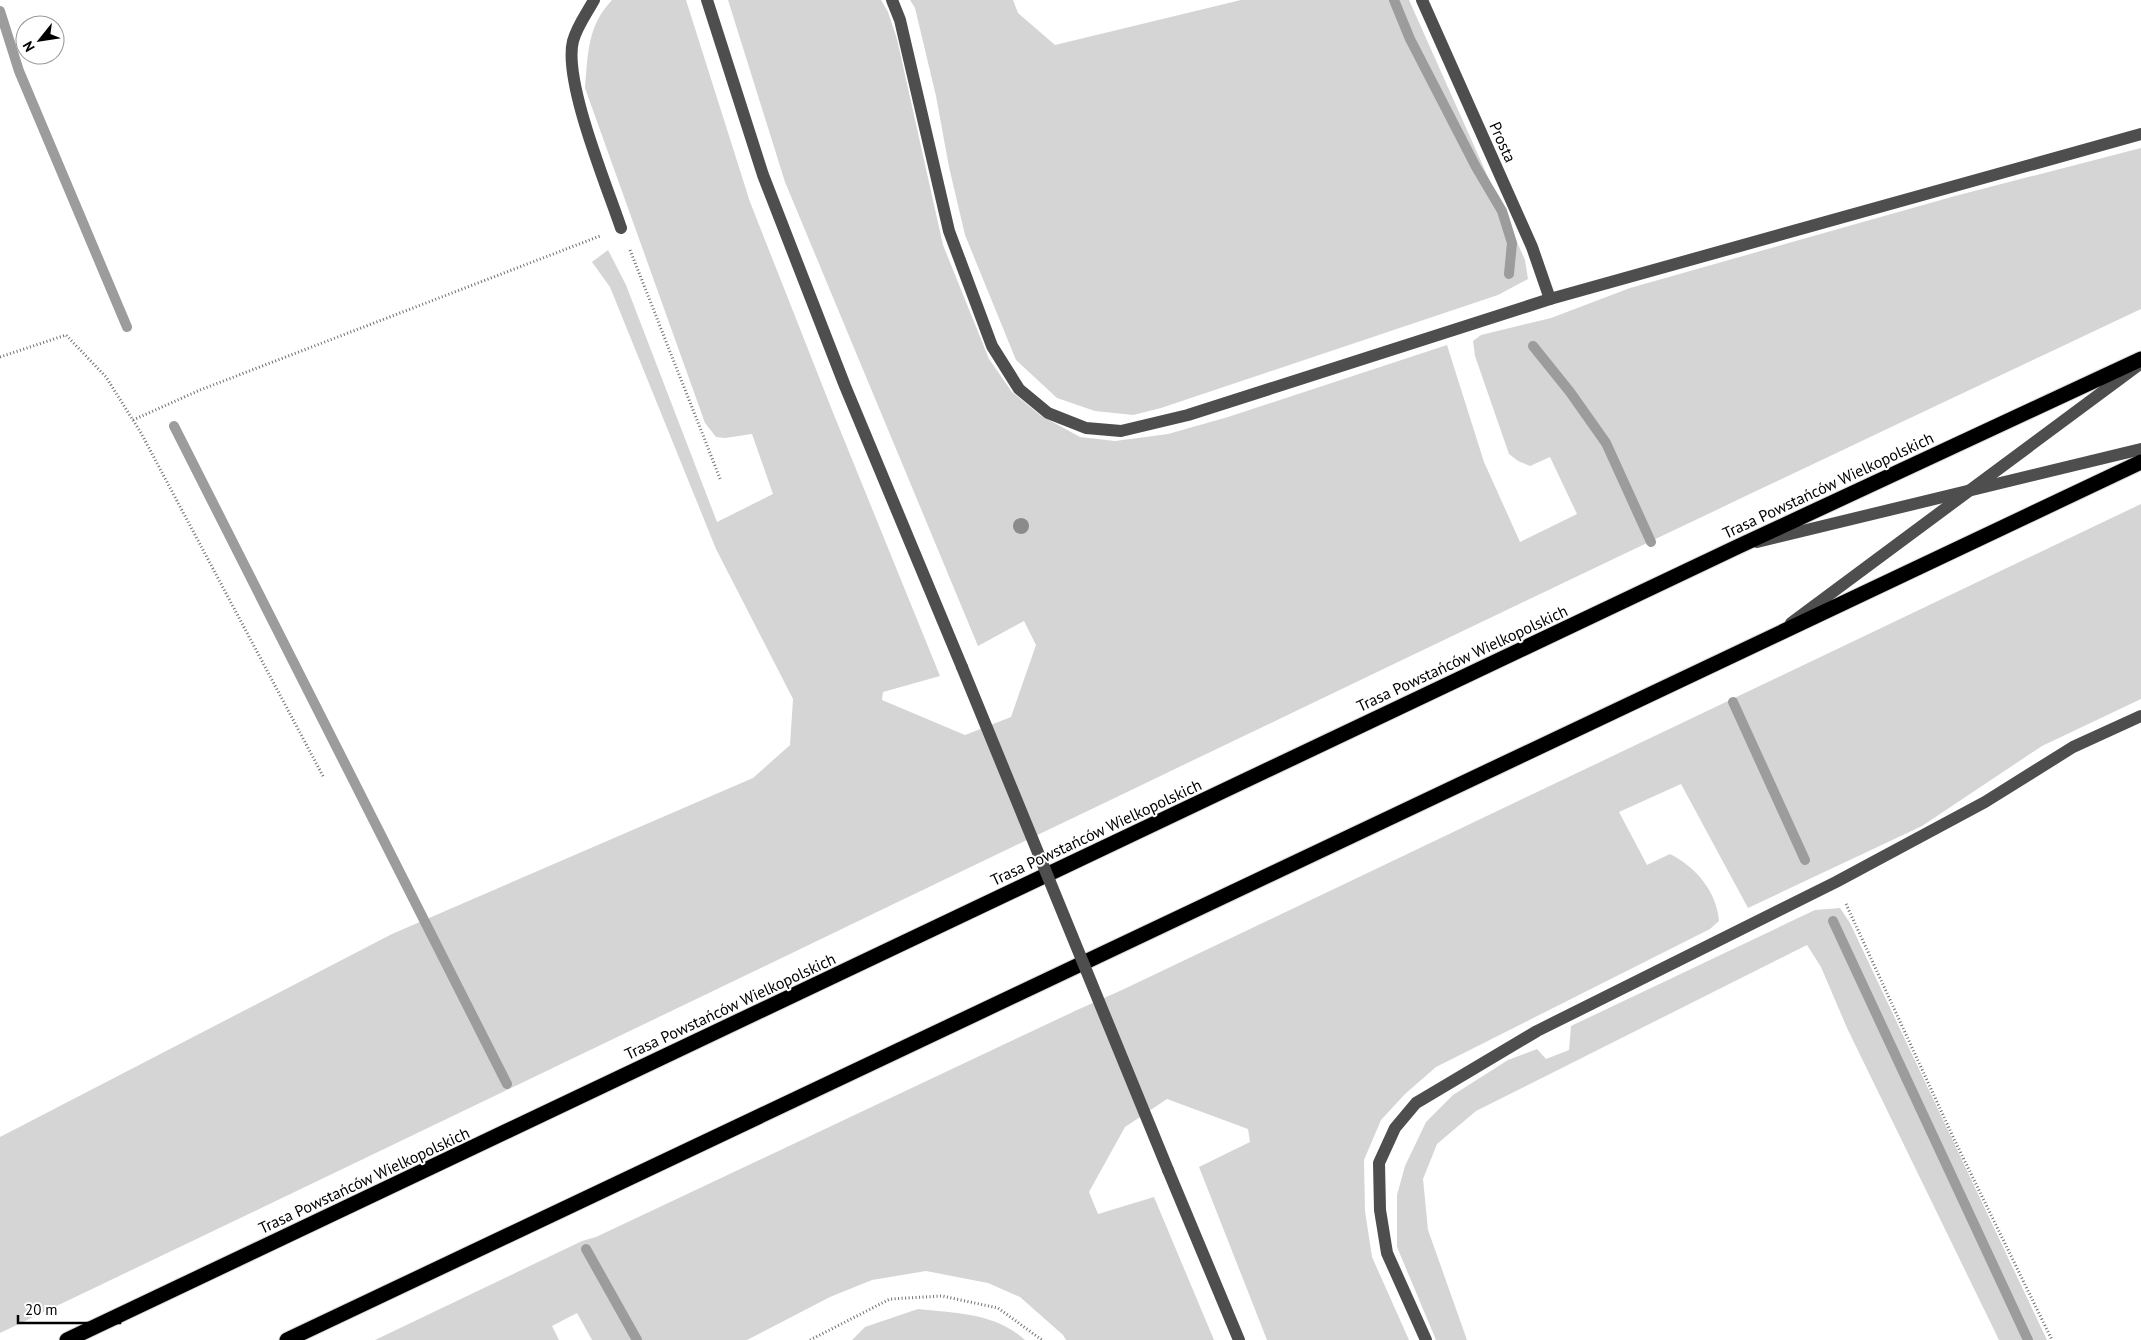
<svg xmlns="http://www.w3.org/2000/svg" width="2141" height="1340" font-family="'PT Sans',sans-serif">
  <style>
    .green { fill: #d5d5d5 }
    .lines { fill: none; stroke-linecap: round; stroke-linejoin: round }
    .stream { stroke: #9c9c9c; stroke-width: 10 }
    .highway-casing { stroke: #dbdbdb; stroke-width: 17 }
    .path { stroke: #707070; stroke-width: 3; stroke-dasharray: 1 2.5; stroke-linecap: butt }
    .minor { stroke: #4e4e4e; stroke-width: 12 }
    .highway { stroke: #000; stroke-width: 15 }
    .minor-bridge { stroke: #4e4e4e; stroke-width: 12 }
    .tree { fill: #8b8b8b }
    .labels { text-anchor: middle; dominant-baseline: central; stroke-width: 4; stroke-linejoin: round; paint-order: stroke }
    .street-label { font-size: 16px; fill: #000; stroke: #fff }
  </style>
  <rect width="100%" height="100%" fill="#fff"/>
  <!-- green -->
  <g class="green">
    <path d="M 612,0 L 686,0 L 750,202 L 832,410 L 940,676 L 883,692 L 882,700 L 965,735 L 1011,717 L 1036,645 L 1024,621 L 978,646 L 785,182 L 728,0 L 881,0 L 888,12 L 897,39 L 943,245 L 989,359 L 1012,392 L 1040,415 L 1080,437 L 1115,441 L 1168,434 L 1228,417 L 1447,345 L 1484,462 L 1520,542 L 1577,514 L 1550,457 L 1530,466 L 1518,461 L 1509,454 L 1475,356 L 1473,341 L 1481,335 L 1551,318 L 1630,288 L 1955,196 L 2141,148 L 2141,309 C 1425,646 714,992 0,1333 L 0,1137 L 392,934 L 753,778 L 790,745 L 793,699 L 716,549 L 610,287 L 592,262 L 608,250 L 626,285 L 717,522 L 773,494 L 752,434 L 725,438 L 716,437 L 705,423 L 585,88 C 588,55 587,26 612,0 Z"/>
    <polygon points="910,0 1013,0 1018,13 1055,45 1241,0 1409,0 1525,260 1528,279 1498,295 1161,408 1133,415 1095,411 1057,398 1016,360 965,235 949,167 936,96 915,8"/>
    <path d="M 2141,504 L 2141,699 L 2042,746 L 1922,826 L 1748,908 L 1681,784 L 1619,812 L 1647,865 L 1670,854 C 1696,867 1717,892 1719,921 L 1710,929 L 1436,1067 L 1405,1094 L 1381,1120 L 1364,1160 L 1365,1211 L 1372,1257 L 1409,1340 L 1267,1340 L 1199,1167 L 1250,1142 L 1248,1129 L 1167,1099 L 1125,1127 L 1089,1192 L 1098,1214 L 1154,1197 L 1214,1340 L 1066,1340 L 1063,1335 L 1020,1297 L 988,1283 L 926,1271 L 872,1280 L 830,1297 L 747,1340 L 592,1340 L 577,1313 L 552,1326 L 559,1340 L 375,1340 L 582,1241 L 596,1237 L 1077,1010 L 1122,990 Z"/>
    <polygon points="1840,908 1850,923 2047,1340 1999,1340 1847,1028 1821,967 1807,945 1476,1111 1437,1144 1423,1179 1428,1230 1467,1340 1436,1340 1397,1247 1397,1195 1405,1166 1426,1122 1453,1095 1508,1060 1537,1049 1546,1059 1569,1050 1571,1026 1815,910"/>
    <path d="M 918,1309 C 955,1313 996,1313 1025,1340 L 852,1340 L 865,1327 Z"/>
  </g>
  <g class="lines">
    <!-- stream -->
    <g class="stream">
      <polyline points="1394,0 1410,39 1476,167 1502,211 1512,243 1509,274"/>
      <polyline points="0,11 19,71 127,327"/>
      <polyline points="1533,346 1570,392 1606,443 1651,542"/>
      <polyline points="174,426 507,1084"/>
      <polyline points="1733,702 1805,860"/>
      <polyline points="1833,921 2028,1340"/>
      <polyline points="586,1249 637,1340"/>
    </g>
    <defs>
      <g id="highway">
        <polyline points="67,1340 1737,547 2141,359"/>
        <polyline points="287,1340 2141,462"/>
      </g>
    </defs>
    <!-- highway casing -->
    <use href="#highway" class="highway-casing"/>
    <!-- path -->
    <g class="path">
      <polyline points="630,250 721,481"/>
      <polyline points="0,357 66,335 106,377 141,433 324,778"/>
      <polyline points="133,420 200,390 600,236"/>
      <polyline points="1846,904 1954,1139 2052,1340"/>
      <polyline points="810,1340 890,1299 942,1296 998,1308 1042,1340"/>
    </g>
    <!-- minor -->
    <g class="minor">
      <path d="M 594,0 C 587,13 577,26 573,41 C 563,81 607,186 621,228"/>
      <polyline points="707,0 763,175 845,386 962,667"/>
      <polyline points="892,0 900,20 949,231 992,346 1019,389 1048,413 1086,428 1121,431 1188,415 1550,299 2141,134"/>
      <polyline points="1422,0 1532,247 1550,299"/>
      <polyline points="1757,542 2141,449"/>
      <polyline points="1791,623 2140,364"/>
      <polyline points="1168,1170 1239,1340"/>
      <polyline points="1426,1340 1387,1253 1380,1210 1379,1163 1395,1128 1416,1103 1537,1031 1836,882 1985,802 2073,747 2141,716"/>
    </g>
    <!-- highway -->
    <use href="#highway" class="highway"/>
    <!-- minor-bridge -->
    <polyline class="minor-bridge" points="962,667 1168,1170"/>
  </g>
  <!-- trees -->
  <circle class="tree" cx="1021" cy="526" r="8"/>
  <g class="labels">
    <!-- street labels -->
    <g class="street-label">
      <text transform="translate(1503 142) rotate(66)">Prosta</text>
      <text transform="translate(1828 485) rotate(-25)">Trasa Powstańców Wielkopolskich</text>
      <text transform="translate(1462 658) rotate(-25)">Trasa Powstańców Wielkopolskich</text>
      <text transform="translate(1096 832) rotate(-25)">Trasa Powstańców Wielkopolskich</text>
      <text transform="translate(730 1006) rotate(-25)">Trasa Powstańców Wielkopolskich</text>
      <text transform="translate(364 1180) rotate(-25)">Trasa Powstańców Wielkopolskich</text>
    </g>
  </g>
  <!-- north arrow -->
  <g transform="translate(40 40) rotate(240)"><circle r="24" fill="#ffffff" stroke="#999999"/>
  <path d="M0-4L9 19L0 12L-9 19Z" fill="#000000"/>
  <text y="-8" font-size="14" font-weight="bold" text-anchor="middle" fill="#000000">N</text>
  </g>
  <!-- scale -->
  <path d="M18 1315v8h102v-8" fill="none" stroke="#000000" stroke-width="2.5"/>
  <text x="25" y="1315" font-size="15" fill="#000000" stroke="#ffffff" stroke-width="4" paint-order="stroke">20 m</text>
</svg>
